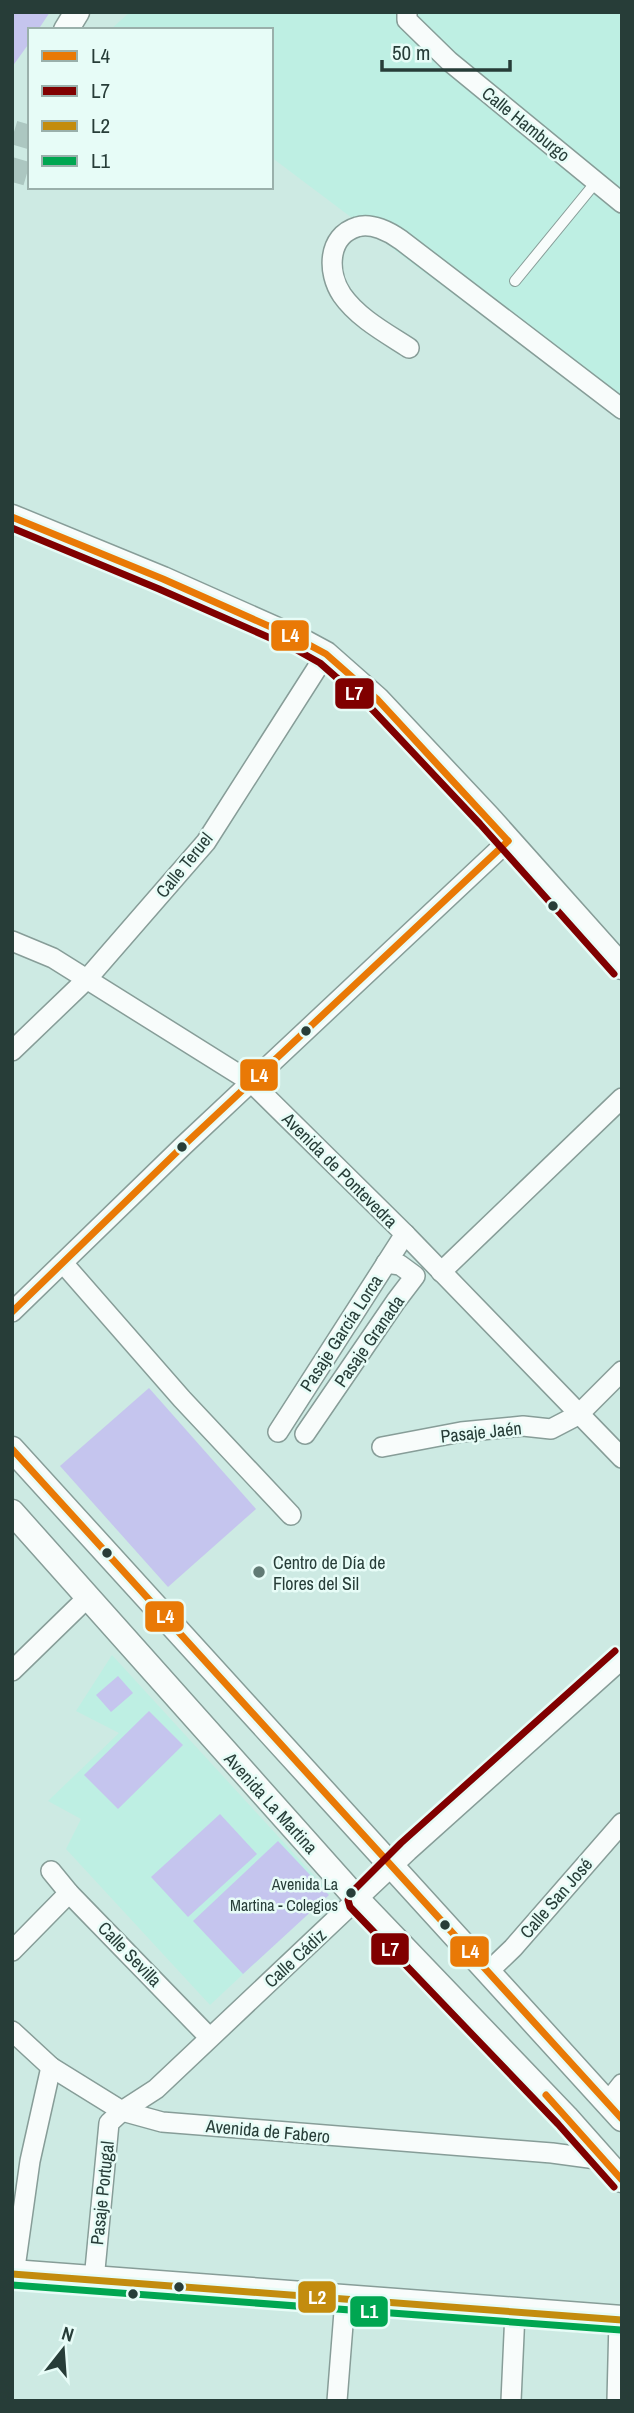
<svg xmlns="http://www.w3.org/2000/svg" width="634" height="2413" font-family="'Archivo Narrow',sans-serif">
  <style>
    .built { fill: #beefe3 }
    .green { fill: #c5c5ee }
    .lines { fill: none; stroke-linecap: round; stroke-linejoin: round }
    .tertiary-tunnel { stroke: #acc7c1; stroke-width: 24; stroke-dasharray: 24 12; stroke-linecap: butt }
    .service-casing { stroke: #879d98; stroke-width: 12 }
    .minor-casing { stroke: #879d98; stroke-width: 22 }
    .tertiary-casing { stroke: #879d98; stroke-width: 27 }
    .secondary-casing { stroke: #879d98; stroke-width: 31 }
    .service { stroke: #f8fcfb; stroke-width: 10 }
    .minor { stroke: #f8fcfb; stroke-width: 19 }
    .tertiary { stroke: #f8fcfb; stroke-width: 24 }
    .secondary { stroke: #f8fcfb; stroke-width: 28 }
    .bus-1-casing { stroke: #e7fcf7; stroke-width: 12 }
    .bus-2-casing { stroke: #e7fcf7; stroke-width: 12 }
    .bus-3-casing { stroke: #e7fcf7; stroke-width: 12 }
    .bus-4-casing { stroke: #e7fcf7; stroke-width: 12 }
    .bus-1 { stroke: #e97906; stroke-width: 7 }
    .bus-2 { stroke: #800000; stroke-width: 7 }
    .bus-3 { stroke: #c38c0e; stroke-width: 7 }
    .bus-4 { stroke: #00a651; stroke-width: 7 }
    .bus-dot { fill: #273d38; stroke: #e7fcf7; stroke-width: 2.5 }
    .poi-dot { fill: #617a74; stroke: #e7fcf7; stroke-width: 2.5 }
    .labels { text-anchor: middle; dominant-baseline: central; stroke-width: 5; stroke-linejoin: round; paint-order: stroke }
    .bus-label { font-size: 16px; fill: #273d38; stroke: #e7fcf7; text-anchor: end }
    .street-label { font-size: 18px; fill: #273d38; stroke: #e7fcf7 }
    .poi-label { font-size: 18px; fill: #273d38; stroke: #e7fcf7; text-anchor: start }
    .line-badge { stroke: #e7fcf7; stroke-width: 2.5 }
    .badge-label { font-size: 19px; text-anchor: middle; font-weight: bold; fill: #fff }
  </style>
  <rect width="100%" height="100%" fill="#cdeae3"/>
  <!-- built -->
  <g class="built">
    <polygon points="130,12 622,12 622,421 271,157 271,30 110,30"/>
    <polygon points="112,1655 330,1893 210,2005 66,1849 81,1819 48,1801 119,1733 76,1711"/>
  </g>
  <!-- green -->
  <g class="green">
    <polygon points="12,12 50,12 38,30 30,30 30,42 12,67"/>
    <polygon points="149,1388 256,1509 168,1587 60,1466"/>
    <polygon points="118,1676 133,1693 111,1712 96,1695"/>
    <polygon points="149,1711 183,1745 118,1809 84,1775"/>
    <polygon points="220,1814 257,1854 188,1917 151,1877"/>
    <polygon points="278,1841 329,1895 243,1974 193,1921"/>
  </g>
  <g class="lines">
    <!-- tertiary-tunnel -->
    <polyline class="tertiary-tunnel" points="12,182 30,120"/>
    <defs>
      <polyline id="service" points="515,281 596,182"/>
      <g id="minor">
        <polyline points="407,12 407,20 449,61 622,203"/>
        <path d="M 409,348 C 386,333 358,318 342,295 C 327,273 327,236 357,227 C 371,222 390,232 401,240 L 622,409"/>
        <polyline points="12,941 53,958 251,1082 405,1234 622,1458"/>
        <polyline points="12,1051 87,979 206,842 326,654"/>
        <polyline points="63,1263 182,1399 291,1515"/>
        <polyline points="441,1272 622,1098"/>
        <polyline points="12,1312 183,1146 508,841"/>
        <polyline points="278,1432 405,1234"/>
        <polyline points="305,1434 396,1301 415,1276 400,1265 386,1263"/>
        <polyline points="382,1447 461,1432 523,1426 551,1429 578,1415 622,1371"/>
        <polyline points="12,1671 87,1598"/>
        <polyline points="51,1871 69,1893 209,2037"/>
        <polyline points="12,1951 69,1893"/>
        <polyline points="489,1971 513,1948 622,1823"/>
        <polyline points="12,2031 51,2067 122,2111 162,2122 552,2153 604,2160"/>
        <polyline points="607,2103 622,2084"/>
        <polyline points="14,2275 30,2161 51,2067"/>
        <polyline points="94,2280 109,2123 122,2111 156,2089 408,1851 622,1659"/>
        <polyline points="337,2401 345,2299"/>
        <polyline points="511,2401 515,2312"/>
        <polyline points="617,2401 619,2320"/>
      </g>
      <g id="tertiary">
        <polyline points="66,30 77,12"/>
        <polyline points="12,517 163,579 300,640 326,654 377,699 488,817 622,967"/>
        <polyline points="12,1449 622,2119"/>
        <polyline points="12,1512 358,1900 566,2117 622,2180"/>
      </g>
      <polyline id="secondary" points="12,2274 622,2320"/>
    </defs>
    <!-- service casing -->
    <use href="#service" class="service-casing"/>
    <!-- minor casing -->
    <use href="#minor" class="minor-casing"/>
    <!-- tertiary casing -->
    <use href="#tertiary" class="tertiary-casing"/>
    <!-- secondary casing -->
    <use href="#secondary" class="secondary-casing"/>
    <!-- service -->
    <use href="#service" class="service"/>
    <!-- minor -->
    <use href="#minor" class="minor"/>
    <!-- tertiary -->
    <use href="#tertiary" class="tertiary"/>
    <!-- secondary -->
    <use href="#secondary" class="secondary"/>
    <defs>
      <g id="bus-1">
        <polyline points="12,517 163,579 300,640 326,654 377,699 508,841"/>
        <polyline points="12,1312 183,1146 508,841"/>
        <polyline points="12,1449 622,2119"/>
        <polyline points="546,2095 622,2180"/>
      </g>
      <g id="bus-2">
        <polyline points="12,528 159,589 295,649 320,663 370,707 480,824 614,974"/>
        <polyline points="614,2187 558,2124 350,1907 348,1900 351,1893 401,1843 615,1651"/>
      </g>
      <polyline id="bus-3" points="12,2274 622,2320"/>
      <polyline id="bus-4" points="12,2285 621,2330"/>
    </defs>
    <!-- bus-1 casing -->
    <use href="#bus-1" class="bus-1-casing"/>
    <!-- bus-2 casing -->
    <use href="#bus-2" class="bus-2-casing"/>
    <!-- bus-3 casing -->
    <use href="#bus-3" class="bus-3-casing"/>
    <!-- bus-4 casing -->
    <use href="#bus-4" class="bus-4-casing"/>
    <!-- bus-1 -->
    <use href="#bus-1" class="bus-1"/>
    <!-- bus-2 -->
    <use href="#bus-2" class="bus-2"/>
    <!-- bus-3 -->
    <use href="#bus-3" class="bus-3"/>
    <!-- bus-4 -->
    <use href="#bus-4" class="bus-4"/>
  </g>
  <!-- markers -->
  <g class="bus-dot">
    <circle cx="553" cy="906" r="6"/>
    <circle cx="306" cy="1031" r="6"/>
    <circle cx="182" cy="1147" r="6"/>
    <circle cx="107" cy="1553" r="6"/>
    <circle cx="351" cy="1893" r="6"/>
    <circle cx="445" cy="1925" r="6"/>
    <circle cx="179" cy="2287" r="6"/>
    <circle cx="133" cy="2294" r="6"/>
  </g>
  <circle class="poi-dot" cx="259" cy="1572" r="7"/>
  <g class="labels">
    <!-- bus labels -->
    <g class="bus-label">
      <text x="338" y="1884">Avenida La<tspan x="338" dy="21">Martina - Colegios</tspan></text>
    </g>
    <!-- street labels -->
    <g class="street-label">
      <text transform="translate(526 124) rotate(39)">Calle Hamburgo</text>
      <text transform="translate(184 865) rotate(-51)">Calle Teruel</text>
      <text transform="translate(340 1170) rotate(45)">Avenida de Pontevedra</text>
      <text transform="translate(341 1333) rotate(-57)">Pasaje García Lorca</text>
      <text transform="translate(369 1341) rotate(-55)">Pasaje Granada</text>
      <text transform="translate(481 1432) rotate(-6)">Pasaje Jaén</text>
      <text transform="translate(271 1803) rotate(48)">Avenida La Martina</text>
      <text transform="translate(556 1898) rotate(-49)">Calle San José</text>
      <text transform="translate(130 1954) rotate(46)">Calle Sevilla</text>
      <text transform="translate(295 1958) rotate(-43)">Calle Cádiz</text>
      <text transform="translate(268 2131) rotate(5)">Avenida de Fabero</text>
      <text transform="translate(102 2193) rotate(-84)">Pasaje Portugal</text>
    </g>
    <!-- poi labels -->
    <g class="poi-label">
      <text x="273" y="1562">Centro de Día de<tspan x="273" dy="21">Flores del Sil</tspan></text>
    </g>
  </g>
  <g class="line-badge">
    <rect x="270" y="619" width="40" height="33" rx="7" fill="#e97906"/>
    <rect x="334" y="677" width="41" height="33" rx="7" fill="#800000"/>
    <rect x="239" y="1058" width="40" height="34" rx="7" fill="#e97906"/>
    <rect x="144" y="1600" width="41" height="33" rx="7" fill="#e97906"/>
    <rect x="370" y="1932" width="40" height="34" rx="7" fill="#800000"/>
    <rect x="449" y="1935" width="41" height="33" rx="7" fill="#e97906"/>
    <rect x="297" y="2280" width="40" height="34" rx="7" fill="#c38c0e"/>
    <rect x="349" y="2295" width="40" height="33" rx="7" fill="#00a651"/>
  </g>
  <g class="badge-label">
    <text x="290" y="642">L4</text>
    <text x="354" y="700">L7</text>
    <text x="259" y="1082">L4</text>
    <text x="165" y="1623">L4</text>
    <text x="390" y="1956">L7</text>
    <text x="470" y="1958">L4</text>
    <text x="317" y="2304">L2</text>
    <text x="369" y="2318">L1</text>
  </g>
  <!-- border -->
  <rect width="634" height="2413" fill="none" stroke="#273d38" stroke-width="28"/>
  <!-- legend -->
  <rect x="28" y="28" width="245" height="161" fill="#e7fcf7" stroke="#9ab0ab" stroke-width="2"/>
  <rect x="42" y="51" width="35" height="10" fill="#e97906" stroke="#9ab0ab" stroke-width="2"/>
  <text x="91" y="63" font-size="21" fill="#273d38">L4</text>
  <rect x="42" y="86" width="35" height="10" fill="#800000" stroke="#9ab0ab" stroke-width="2"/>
  <text x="91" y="98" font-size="21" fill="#273d38">L7</text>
  <rect x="42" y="121" width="35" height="10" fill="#c38c0e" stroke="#9ab0ab" stroke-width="2"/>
  <text x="91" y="133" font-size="21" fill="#273d38">L2</text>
  <rect x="42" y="156" width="35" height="10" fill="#00a651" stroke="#9ab0ab" stroke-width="2"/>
  <text x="91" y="168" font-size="21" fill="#273d38">L1</text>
  <!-- north arrow -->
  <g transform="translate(63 2350) rotate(17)" stroke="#e7fcf7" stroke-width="5" paint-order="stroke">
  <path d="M0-5L12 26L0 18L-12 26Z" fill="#273d38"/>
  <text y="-10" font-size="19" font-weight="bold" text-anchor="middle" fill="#273d38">N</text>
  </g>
  <!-- scale -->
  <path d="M382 60v10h128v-10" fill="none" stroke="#273d38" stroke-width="3.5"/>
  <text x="392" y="60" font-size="21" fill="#273d38" stroke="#e7fcf7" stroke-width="5" paint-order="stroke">50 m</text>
</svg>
